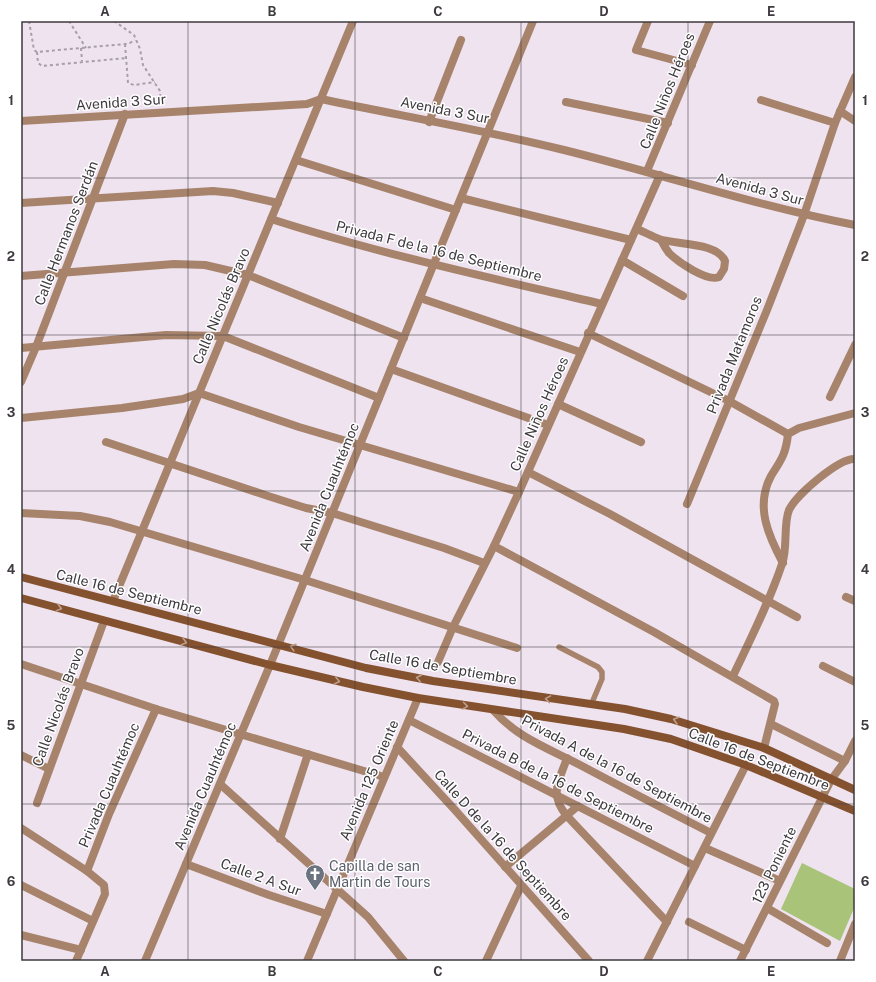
<svg xmlns="http://www.w3.org/2000/svg" width="876" height="982" font-family="'Public Sans',sans-serif">
  <style>
    .green { fill: #a9c379 }
    .lines { fill: none; stroke-linecap: round; stroke-linejoin: round }
    .path { stroke: #a79fa8; stroke-width: 2; stroke-dasharray: 3 3; stroke-linecap: butt }
    .service { stroke: #a7836c; stroke-width: 5.5 }
    .minor { stroke: #a7836c; stroke-width: 8 }
    .tertiary { stroke: #a7836c; stroke-width: 8 }
    .secondary { stroke: #85522f; stroke-width: 8 }
    .oneway { stroke: #bca08d }
    .grid { fill: none; stroke: #3e3a3f; stroke-width: 1; stroke-opacity: 0.55 }
    .labels { text-anchor: middle; dominant-baseline: central; stroke-width: 3; stroke-linejoin: round; paint-order: stroke }
    .street-label { font-size: 14px; fill: #3e3a3f; stroke: #fff }
    .worship-label { font-size: 14px; fill: #5b616d; stroke: #fff; text-anchor: start }
    .neatline { fill: none; stroke: #3e3a3f; stroke-width: 1.5 }
    .grid-label { font-size: 13px; text-anchor: middle; font-weight: bold; fill: #3e3a3f }
  </style>
  <rect width="100%" height="100%" fill="#eee3ef"/>
  <!-- green -->
  <polygon class="green" points="802,863 855,889 855,906 840,941 781,909"/>
  <g class="lines">
    <!-- path -->
    <g class="path">
      <polyline points="29,21 34,50 37,52 125,44 130,43 135,40"/>
      <polyline points="69,21 86,48"/>
      <polyline points="114,21 134,35 140,49 143,65 160,91 161,105"/>
      <polyline points="125,44 128,83 134,85 155,82"/>
      <polyline points="81,48 82,61"/>
      <polyline points="37,52 38,63 42,66 126,58"/>
    </g>
    <!-- service -->
    <polyline class="service" points="559,647 598,667 602,672 602,679 591,705"/>
    <!-- minor -->
    <g class="minor">
      <polyline points="648,21 636,50 692,65"/>
      <polyline points="761,100 835,123"/>
      <polyline points="566,102 668,123"/>
      <polyline points="840,111 855,121"/>
      <polyline points="429,122 461,40"/>
      <polyline points="296,160 456,210"/>
      <polyline points="647,171 710,21"/>
      <polyline points="461,198 631,240"/>
      <polyline points="21,203 213,191 233,193 278,203"/>
      <path d="M 271,219 C 380,254 491,278 602,304"/>
      <path d="M 637,229 C 644,232 652,236 659,239 C 677,245 717,242 725,261 L 724,269 L 719,277 C 707,282 678,262 669,253 C 666,249 663,244 661,240"/>
      <polyline points="622,260 683,296"/>
      <polyline points="21,276 174,264 205,265 248,275 404,338"/>
      <polyline points="420,298 580,352"/>
      <polyline points="588,333 729,401 788,434"/>
      <polyline points="21,348 166,335 223,336 379,398"/>
      <polyline points="391,369 548,425"/>
      <polyline points="21,382 36,347 125,114"/>
      <polyline points="830,397 855,345"/>
      <polyline points="558,404 641,442"/>
      <polyline points="21,418 122,408 183,399 199,393 299,427 519,492"/>
      <polyline points="106,442 268,496 306,508 332,513 444,548 484,563"/>
      <polyline points="528,472 610,514 797,617"/>
      <polyline points="687,504 767,310 804,215 835,123 855,77"/>
      <polyline points="21,513 80,516 110,522 305,580 517,648"/>
      <polyline points="494,546 654,632 774,701 775,704 764,748"/>
      <path d="M 783,563 C 768,535 755,506 771,476 C 781,460 786,454 788,434 L 799,428 L 855,413"/>
      <polyline points="846,597 855,601"/>
      <polyline points="113,601 353,21"/>
      <polyline points="438,662 453,627 494,546 519,492 660,175"/>
      <polyline points="21,664 156,709 384,777"/>
      <polyline points="823,666 855,682"/>
      <path d="M 733,676 C 750,640 769,603 782,564 C 788,548 783,525 789,510 C 796,495 839,458 855,459"/>
      <path d="M 493,710 C 517,738 550,749 582,766 C 625,789 668,811 711,833"/>
      <polyline points="409,720 695,866"/>
      <polyline points="771,724 845,761"/>
      <polyline points="397,747 455,810 589,961"/>
      <polyline points="21,755 49,769"/>
      <path d="M 567,758 C 559,782 549,793 566,815 L 667,922"/>
      <polyline points="220,784 368,917 404,961"/>
      <polyline points="37,803 104,621"/>
      <polyline points="21,828 87,871 104,885 105,894 76,961"/>
      <polyline points="280,839 308,754"/>
      <polyline points="705,848 780,881"/>
      <polyline points="186,864 269,895 327,914"/>
      <polyline points="505,867 578,806"/>
      <polyline points="87,871 109,814 156,709"/>
      <polyline points="21,885 93,921"/>
      <polyline points="767,908 827,943"/>
      <polyline points="689,922 746,950"/>
      <polyline points="21,935 81,950"/>
      <polyline points="145,961 270,665 533,21"/>
      <polyline points="307,961 418,698"/>
      <polyline points="486,961 521,886"/>
      <polyline points="647,961 746,765"/>
      <polyline points="740,961 831,780 845,761 855,741"/>
      <polyline points="840,961 855,924"/>
    </g>
    <!-- tertiary -->
    <path class="tertiary" d="M 21,121 L 307,104 L 321,99 C 402,116 484,130 564,150 C 661,174 757,206 855,225"/>
    <!-- secondary -->
    <g class="secondary">
      <polyline points="21,577 366,668 433,681 625,709 671,719 764,748 855,790"/>
      <polyline points="21,598 270,665 363,687 418,698 624,729 671,739 746,765 855,811"/>
    </g>
  </g>
  <!-- one-way arrows -->
  <defs><path id="oneway-chevron" d="M-2-3.5L2.5 0L-2 3.5" fill="none" stroke-width="1.6" stroke-linecap="round" stroke-linejoin="round"/></defs>
  <g class="oneway">
    <use href="#oneway-chevron" transform="translate(59 608) rotate(15)"/>
    <use href="#oneway-chevron" transform="translate(184 642) rotate(15)"/>
    <use href="#oneway-chevron" transform="translate(293 647) rotate(-164)"/>
    <use href="#oneway-chevron" transform="translate(419 678) rotate(-169)"/>
    <use href="#oneway-chevron" transform="translate(337 681) rotate(13)"/>
    <use href="#oneway-chevron" transform="translate(548 699) rotate(-171)"/>
    <use href="#oneway-chevron" transform="translate(465 706) rotate(9)"/>
    <use href="#oneway-chevron" transform="translate(676 720) rotate(-164)"/>
  </g>
  <!-- grid -->
  <path class="grid" d="M 188,21 L 188,961M 355,21 L 355,961M 521,21 L 521,961M 688,21 L 688,961M 21,178 L 855,178M 21,335 L 855,335M 21,491 L 855,491M 21,647 L 855,647M 21,804 L 855,804"/>
  <!-- icons -->
  <defs>
    <symbol id="church-pin" viewBox="-11 -11 22 30"><path d="M0 17L-7.5 6A9.5 9.5 0 1 1 7.5 6Z" fill="#6b7280" stroke="#fff"/><path d="M-1.2-6h2.4v3.5h3.3v2.4h-3.3V6h-2.4V-.1h-3.3v-2.4h3.3Z" fill="#fff"/></symbol>
  </defs>
  <g fill-rule="evenodd">
    <use href="#church-pin" x="304" y="863" width="22" height="30"/>
  </g>
  <g class="labels">
    <!-- street labels -->
    <g class="street-label">
      <text transform="translate(667 91) rotate(-68)">Calle Niños Héroes</text>
      <text transform="translate(121 102) rotate(-4)">Avenida 3 Sur</text>
      <text transform="translate(445 110) rotate(11)">Avenida 3 Sur</text>
      <text transform="translate(760 189) rotate(15)">Avenida 3 Sur</text>
      <text transform="translate(66 233) rotate(-69)">Calle Hermanos Serdán</text>
      <text transform="translate(439 251) rotate(14)">Privada F de la 16 de Septiembre</text>
      <text transform="translate(221 306) rotate(-67)">Calle Nicolás Bravo</text>
      <text transform="translate(734 355) rotate(-68)">Privada Matamoros</text>
      <text transform="translate(539 414) rotate(-66)">Calle Niños Héroes</text>
      <text transform="translate(329 487) rotate(-68)">Avenida Cuauhtémoc</text>
      <text transform="translate(129 592) rotate(14)">Calle 16 de Septiembre</text>
      <text transform="translate(443 667) rotate(10)">Calle 16 de Septiembre</text>
      <text transform="translate(58 707) rotate(-70)">Calle Nicolás Bravo</text>
      <text transform="translate(759 759) rotate(21)">Calle 16 de Septiembre</text>
      <text transform="translate(617 769) rotate(28)">Privada A de la 16 de Septiembre</text>
      <text transform="translate(369 780) rotate(-67)">Avenida 125 Oriente</text>
      <text transform="translate(558 781) rotate(27)">Privada B de la 16 de Septiembre</text>
      <text transform="translate(109 785) rotate(-67)">Privada Cuauhtémoc</text>
      <text transform="translate(205 786) rotate(-67)">Avenida Cuauhtémoc</text>
      <text transform="translate(503 845) rotate(48)">Calle D de la 16 de Septiembre</text>
      <text transform="translate(774 865) rotate(-64)">123 Poniente</text>
      <text transform="translate(261 877) rotate(20)">Calle 2 A Sur</text>
    </g>
    <!-- worship labels -->
    <g class="worship-label">
      <text x="329" y="866">Capilla de san<tspan x="329" dy="16">Martin de Tours</tspan></text>
    </g>
  </g>
  <!-- border -->
  <rect width="876" height="982" fill="none" stroke="#ffffff" stroke-width="44"/>
  <rect x="22" y="22" width="832" height="938" class="neatline"/>
  <g class="grid-label">
    <text x="105" y="16">A</text>
    <text x="272" y="16">B</text>
    <text x="438" y="16">C</text>
    <text x="604" y="16">D</text>
    <text x="771" y="16">E</text>
    <text x="11" y="105">1</text>
    <text x="865" y="105">1</text>
    <text x="11" y="261">2</text>
    <text x="865" y="261">2</text>
    <text x="11" y="417">3</text>
    <text x="865" y="417">3</text>
    <text x="11" y="574">4</text>
    <text x="865" y="574">4</text>
    <text x="11" y="730">5</text>
    <text x="865" y="730">5</text>
    <text x="11" y="886">6</text>
    <text x="865" y="886">6</text>
    <text x="105" y="976">A</text>
    <text x="272" y="976">B</text>
    <text x="438" y="976">C</text>
    <text x="604" y="976">D</text>
    <text x="771" y="976">E</text>
  </g>
</svg>
